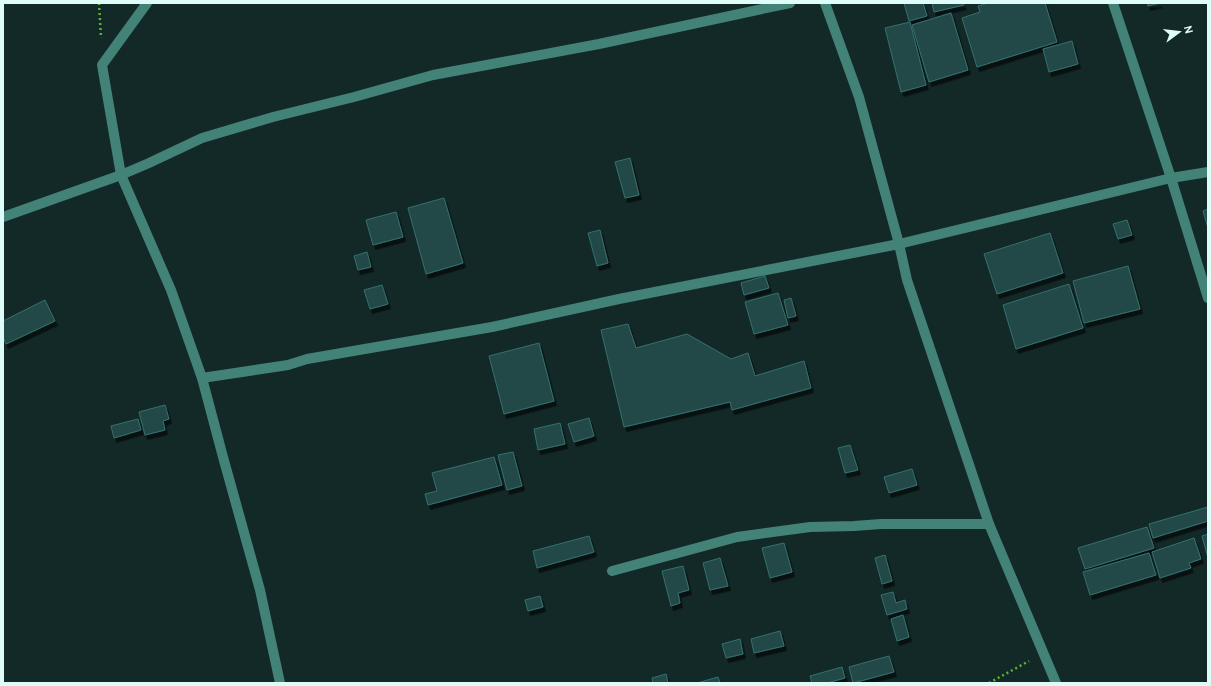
<svg xmlns="http://www.w3.org/2000/svg" width="1211" height="686" font-family="Overpass,sans-serif">
  <style>
    .building { fill: #214847; stroke: #357170; filter: url(#shadow) }
    .lines { fill: none; stroke-linecap: round; stroke-linejoin: round }
    .path { stroke: #5eb13c; stroke-width: 2.5; stroke-dasharray: 2 3; stroke-linecap: butt }
    .minor { stroke: #438377; stroke-width: 10 }
  </style>
  <defs>
    <filter id="shadow"><feDropShadow dx="2.5" dy="4.5" stdDeviation="0" flood-color="#0009"/></filter>
  </defs>
  <rect width="100%" height="100%" fill="#132927"/>
  <!-- building -->
  <g class="building">
    <polygon points="904,3 923,3 927,16 909,21"/>
    <polygon points="932,3 963,3 964,5 934,12"/>
    <polygon points="988,3 1045,3 1057,42 977,67 962,18 980,12 978,6"/>
    <polygon points="1147,3 1160,3 1148,6"/>
    <polygon points="951,13 968,70 929,82 912,25"/>
    <polygon points="910,22 926,85 901,92 885,28"/>
    <polygon points="1072,41 1078,64 1049,72 1043,49"/>
    <polygon points="630,158 639,195 625,198 615,162"/>
    <polygon points="444,198 463,263 426,274 408,208"/>
    <polygon points="1208,209 1208,228 1203,211"/>
    <polygon points="396,212 403,237 373,245 366,220"/>
    <polygon points="1127,220 1132,235 1118,239 1113,224"/>
    <polygon points="600,230 608,263 597,266 588,233"/>
    <polygon points="1050,233 1063,273 997,294 984,254"/>
    <polygon points="367,252 371,267 358,270 354,256"/>
    <polygon points="1128,266 1140,309 1084,323 1073,281"/>
    <polygon points="765,276 769,288 744,295 741,283"/>
    <polygon points="1069,284 1083,328 1016,349 1003,305"/>
    <polygon points="382,285 388,304 370,309 364,290"/>
    <polygon points="778,293 788,325 754,334 745,302"/>
    <polygon points="791,298 796,316 788,318 784,300"/>
    <polygon points="45,300 55,321 6,344 3,337 3,321"/>
    <polygon points="628,324 636,348 687,334 731,359 748,353 755,376 804,361 811,388 732,410 730,402 624,427 601,330"/>
    <polygon points="539,343 554,401 504,414 489,356"/>
    <polygon points="165,405 169,419 163,421 165,430 145,435 139,412"/>
    <polygon points="589,418 594,436 574,442 568,424"/>
    <polygon points="138,419 141,430 114,438 111,426"/>
    <polygon points="560,423 565,444 538,450 534,429"/>
    <polygon points="850,445 858,470 845,473 838,448"/>
    <polygon points="513,452 522,486 507,490 498,455"/>
    <polygon points="494,457 502,485 428,505 425,494 437,491 432,473"/>
    <polygon points="912,469 917,485 889,493 884,477"/>
    <polygon points="1208,507 1208,521 1153,538 1149,524"/>
    <polygon points="1147,527 1154,548 1085,569 1078,548"/>
    <polygon points="1208,534 1208,558 1202,536"/>
    <polygon points="589,536 594,552 537,568 533,551"/>
    <polygon points="1194,538 1201,559 1189,563 1191,568 1160,578 1152,552"/>
    <polygon points="784,543 792,572 770,578 762,548"/>
    <polygon points="1149,553 1156,575 1090,595 1083,572"/>
    <polygon points="885,555 892,581 882,584 875,558"/>
    <polygon points="720,558 728,586 710,590 703,563"/>
    <polygon points="683,566 689,590 678,593 680,603 671,606 662,571"/>
    <polygon points="893,592 896,603 905,600 907,609 887,615 881,595"/>
    <polygon points="540,596 543,607 528,611 525,600"/>
    <polygon points="903,615 909,637 897,641 891,619"/>
    <polygon points="780,631 784,646 754,653 751,639"/>
    <polygon points="740,639 743,654 726,658 722,644"/>
    <polygon points="889,656 894,672 853,683 849,667"/>
    <polygon points="842,667 845,678 827,683 812,683 810,676"/>
    <polygon points="666,674 668,683 653,683 652,678"/>
    <polygon points="718,677 720,683 697,683"/>
  </g>
  <g class="lines">
    <!-- path -->
    <g class="path">
      <polyline points="99,3 101,38"/>
      <polyline points="989,683 1029,661"/>
    </g>
    <!-- minor -->
    <g class="minor">
      <polyline points="147,3 102,65 121,175 171,290 202,378 223,457 260,590 280,683"/>
      <polyline points="825,3 859,97 899,244 907,280 989,524 1056,683"/>
      <polyline points="1113,3 1171,178 1208,298"/>
      <polyline points="3,217 121,175 149,163 202,138 273,117 354,97 433,75 599,44 790,3"/>
      <polyline points="202,378 288,365 307,359 492,327 619,299 899,244 1171,178 1208,172"/>
      <polyline points="612,571 737,537 810,527 854,526 881,524 989,524"/>
    </g>
  </g>
  <!-- border -->
  <rect width="1211" height="686" fill="none" stroke="#defcf8" stroke-width="8"/>
  <!-- north arrow -->
  <g transform="translate(1179 32) rotate(75)" stroke="#132927" stroke-width="3" paint-order="stroke">
  <path d="M0-3L7 15L0 10L-7 15Z" fill="#defcf8"/>
  <text y="-6" font-size="11" font-weight="bold" text-anchor="middle" fill="#defcf8">N</text>
  </g>
</svg>
